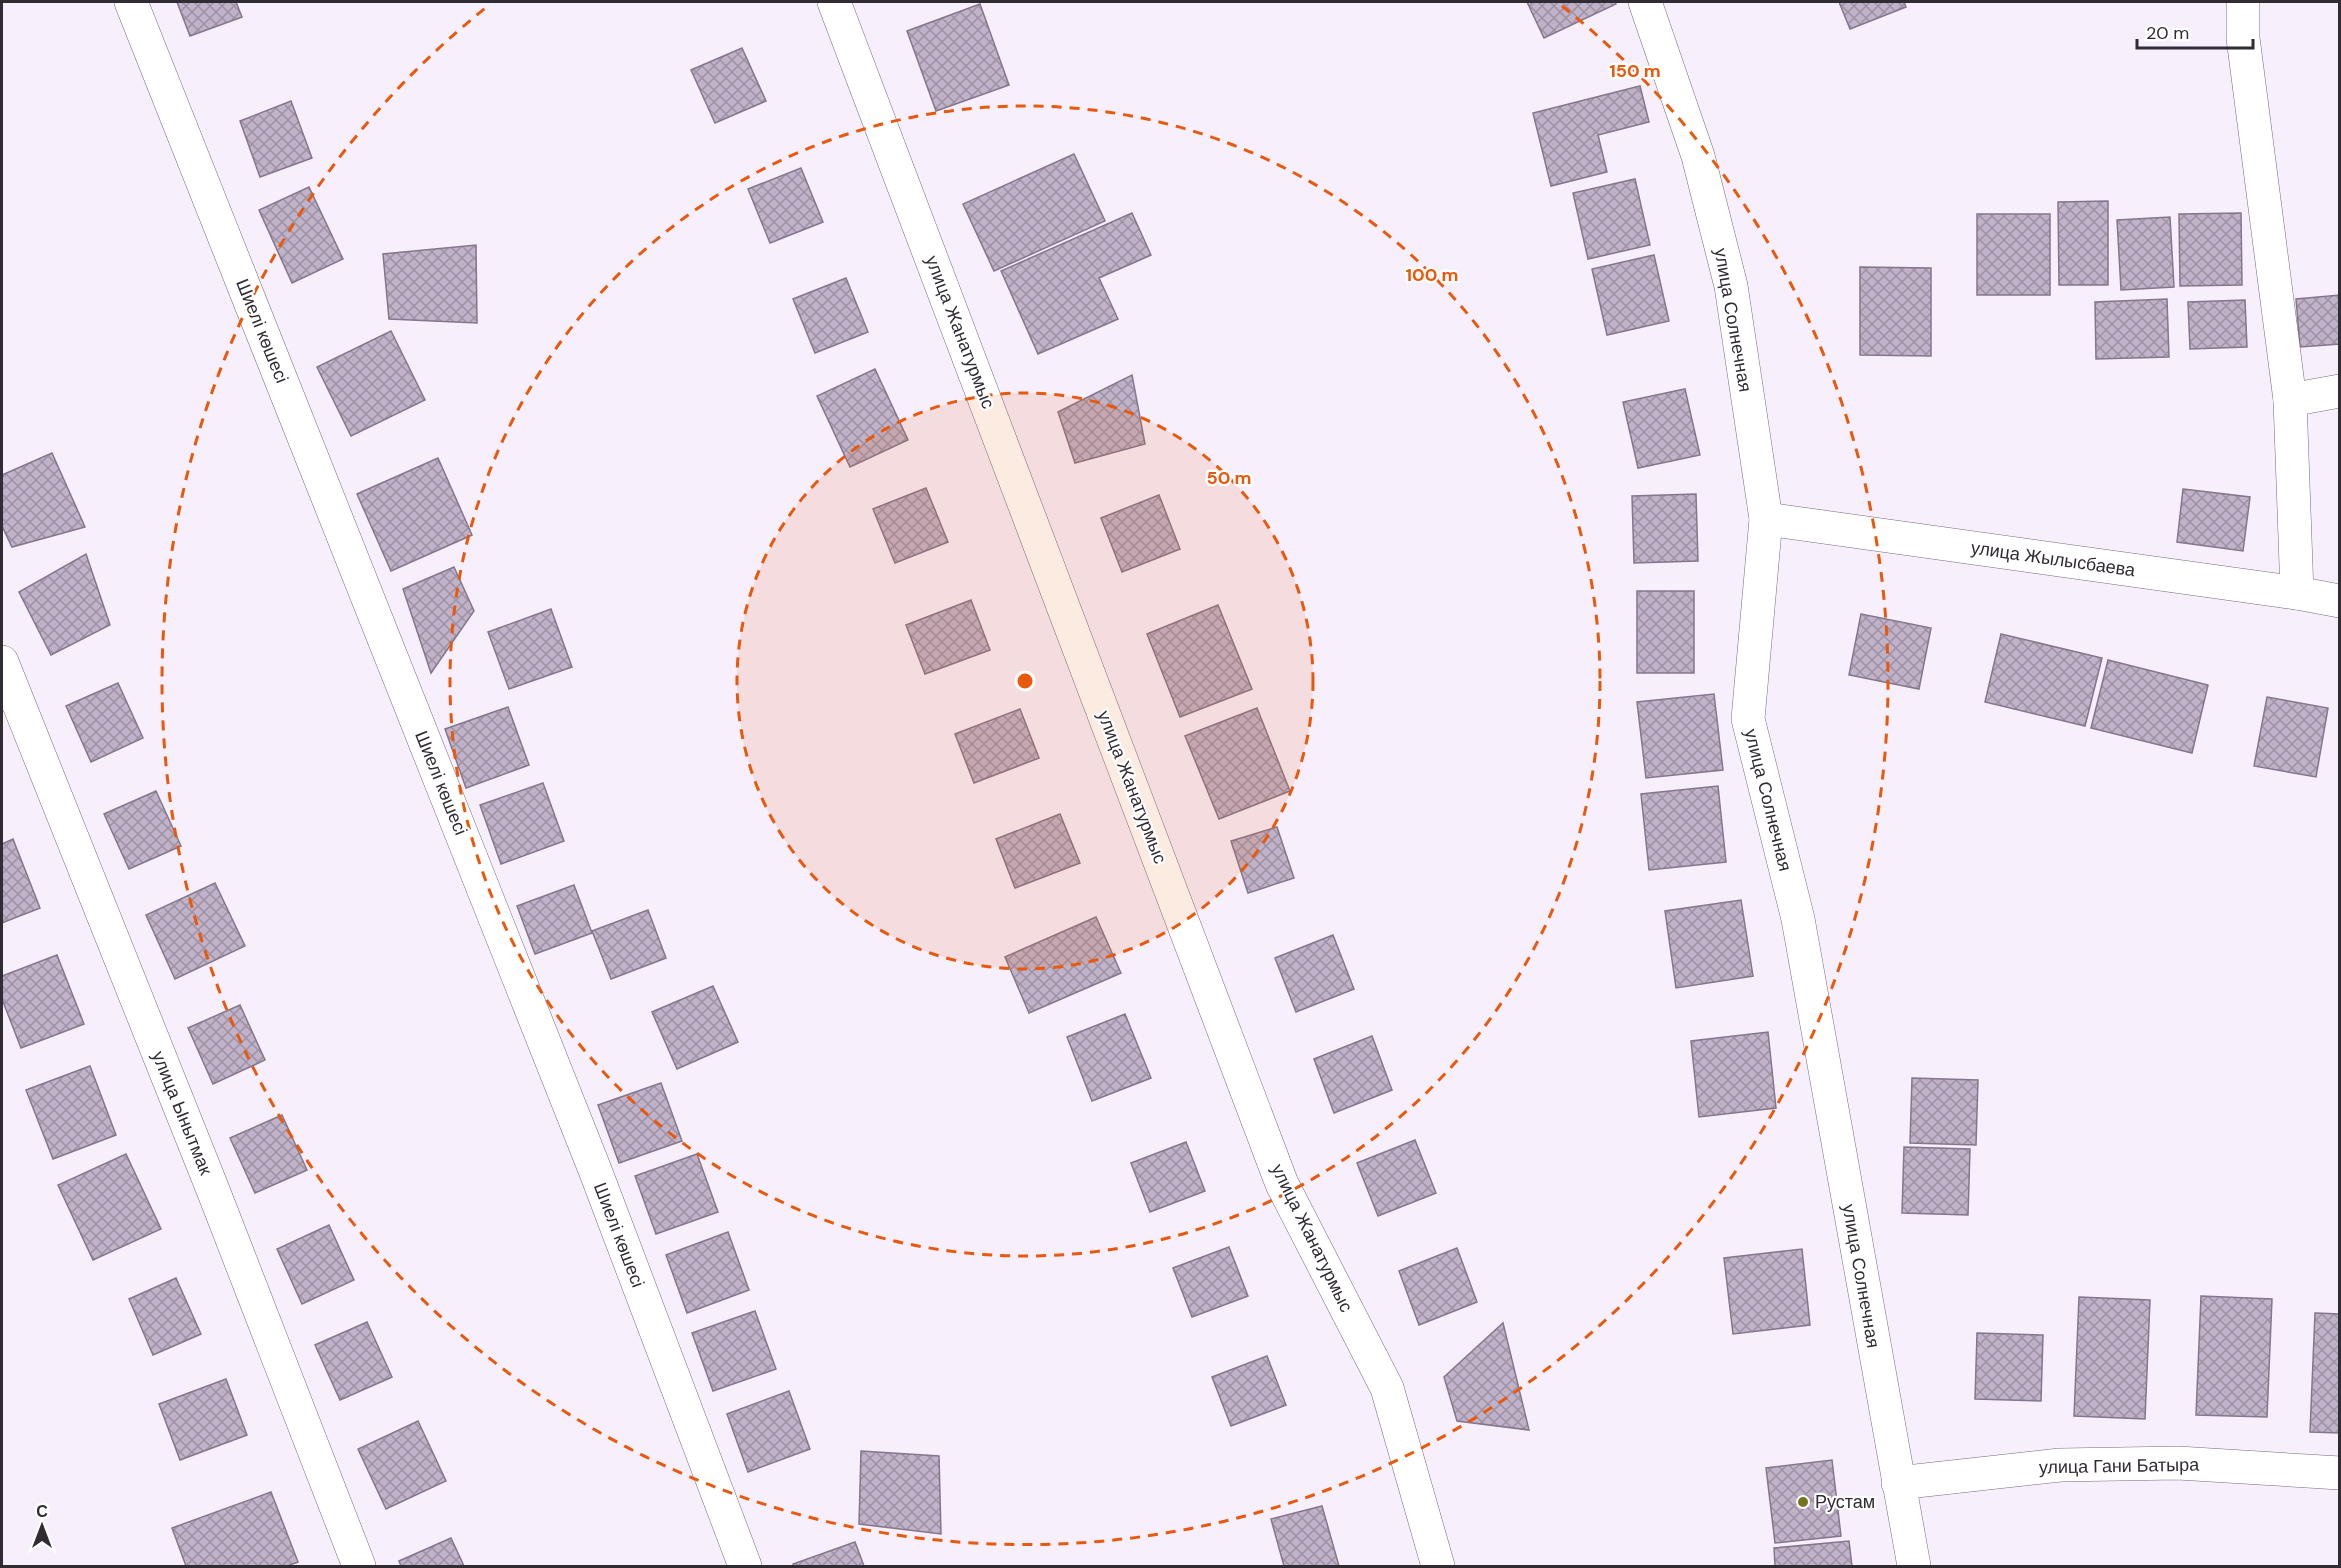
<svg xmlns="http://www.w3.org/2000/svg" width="2341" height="1568" font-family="'DM Sans',sans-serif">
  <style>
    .building { fill: url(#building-cross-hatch); stroke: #84768c; stroke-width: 1.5 }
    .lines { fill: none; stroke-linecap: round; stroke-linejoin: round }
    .minor-casing { stroke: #776a80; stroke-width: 34 }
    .minor { stroke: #fff; stroke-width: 33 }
    .ring { fill: none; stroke: #e8590c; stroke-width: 3; stroke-dasharray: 10 8 }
    .poi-dot { fill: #74761d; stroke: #fff; stroke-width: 2 }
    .labels { text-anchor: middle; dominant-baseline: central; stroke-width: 4.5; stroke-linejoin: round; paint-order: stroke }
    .street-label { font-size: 18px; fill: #312b34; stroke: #fff }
    .poi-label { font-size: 18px; fill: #312b34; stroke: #fff; text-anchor: start }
    .centre { fill: #e8590c; stroke: #fff; stroke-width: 3 }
    .ring-label { font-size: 18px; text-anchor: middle; font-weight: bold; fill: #e8590c; stroke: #fff; stroke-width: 4.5; stroke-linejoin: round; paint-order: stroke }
  </style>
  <defs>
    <pattern id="building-cross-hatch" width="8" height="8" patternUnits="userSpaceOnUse" patternTransform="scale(1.5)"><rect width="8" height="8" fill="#c0b2c9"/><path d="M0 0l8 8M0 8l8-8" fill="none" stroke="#9d91a4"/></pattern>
  </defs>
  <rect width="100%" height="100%" fill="#f8effd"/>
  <!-- building -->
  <g class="building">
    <polygon points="177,2 236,2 242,17 190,36"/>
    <polygon points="1527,2 1615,2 1616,4 1544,38"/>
    <polygon points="1839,2 1904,2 1906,7 1850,29"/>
    <polygon points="980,4 1009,85 936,111 907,31"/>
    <polygon points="742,48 766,101 715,123 691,70"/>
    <polygon points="1640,86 1649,122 1598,135 1607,172 1551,186 1533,113"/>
    <polygon points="291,101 312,158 260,177 240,121"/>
    <polygon points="1074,154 1105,221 994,271 963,204"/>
    <polygon points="801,168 823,222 770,243 748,189"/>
    <polygon points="1635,179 1650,245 1588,259 1573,193"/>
    <polygon points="309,187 343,259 292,283 259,210"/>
    <polygon points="2108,201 2108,285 2059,285 2058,202"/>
    <polygon points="1132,213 1151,255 1099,278 1118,319 1038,354 1001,271"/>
    <polygon points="2241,213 2242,285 2180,286 2179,214"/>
    <rect x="1977" y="214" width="73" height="81"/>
    <polygon points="2170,217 2174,287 2121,290 2117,220"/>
    <polygon points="476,245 477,323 389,319 383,254"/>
    <polygon points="1654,255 1669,321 1607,335 1592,269"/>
    <polygon points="1860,267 1931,268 1931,356 1860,355"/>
    <polygon points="846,278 868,332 815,353 793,299"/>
    <polygon points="2340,295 2340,344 2300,347 2296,299"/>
    <polygon points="2167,299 2169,357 2096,359 2095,302"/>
    <polygon points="2245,300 2247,347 2190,349 2188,302"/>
    <polygon points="391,331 425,400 351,436 317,367"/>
    <polygon points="875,369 908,440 850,467 817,396"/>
    <polygon points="1132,375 1145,444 1075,463 1058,412"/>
    <polygon points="1685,389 1700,455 1638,468 1623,402"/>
    <polygon points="52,453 85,527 12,547 2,526 2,475"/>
    <polygon points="438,458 472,535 391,571 357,494"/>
    <polygon points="926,488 948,542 895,563 873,509"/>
    <polygon points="2183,489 2250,497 2243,551 2177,542"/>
    <polygon points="1696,494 1698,561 1634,563 1632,496"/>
    <polygon points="1159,495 1180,549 1122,572 1101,518"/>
    <polygon points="86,554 110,625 51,655 19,592"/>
    <polygon points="454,567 474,611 431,673 403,589"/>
    <rect x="1637" y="591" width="57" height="82"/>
    <polygon points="971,600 990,650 925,674 906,625"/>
    <polygon points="1218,605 1252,689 1180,717 1147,634"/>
    <polygon points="551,609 572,667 509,689 488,632"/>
    <polygon points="1861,614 1931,628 1919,689 1849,675"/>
    <polygon points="2001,634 2102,658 2085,726 1985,702"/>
    <polygon points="2108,660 2208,685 2192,753 2091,728"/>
    <polygon points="118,683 143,738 91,762 66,706"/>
    <polygon points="1714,694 1723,770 1646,778 1637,702"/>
    <polygon points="2267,697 2328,708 2316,777 2254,766"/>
    <polygon points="508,707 529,765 466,788 445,729"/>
    <polygon points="1257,708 1290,791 1219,819 1185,736"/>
    <polygon points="1020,709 1039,758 974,783 955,734"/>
    <polygon points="543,783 564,841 501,864 480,805"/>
    <polygon points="1718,786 1726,862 1649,870 1641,794"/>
    <polygon points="156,791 181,846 129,869 104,814"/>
    <polygon points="1060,814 1080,863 1015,888 996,839"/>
    <polygon points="1277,827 1294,878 1248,893 1231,841"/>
    <polygon points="13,839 40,908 2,923 2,844"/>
    <polygon points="215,883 245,946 175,979 146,915"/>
    <polygon points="574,885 592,933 535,954 517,906"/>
    <polygon points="1741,900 1753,976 1676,988 1665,911"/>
    <polygon points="648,910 666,958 611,979 592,931"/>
    <polygon points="1096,917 1121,973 1029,1013 1005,957"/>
    <polygon points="1333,935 1354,989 1296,1012 1275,958"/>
    <polygon points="57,955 84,1024 21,1048 2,999 2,976"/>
    <polygon points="713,986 738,1042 677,1069 652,1012"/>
    <polygon points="240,1005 265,1060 213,1084 188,1028"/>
    <polygon points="1125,1014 1151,1078 1092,1101 1067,1037"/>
    <polygon points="1768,1032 1776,1108 1699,1117 1691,1041"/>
    <polygon points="1372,1036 1392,1090 1334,1113 1314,1059"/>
    <polygon points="90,1066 116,1135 53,1159 26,1090"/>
    <polygon points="1912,1078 1978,1080 1976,1145 1910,1143"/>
    <polygon points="661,1083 682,1141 619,1163 598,1105"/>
    <polygon points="282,1115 307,1170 255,1193 230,1138"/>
    <polygon points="1415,1140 1436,1193 1378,1216 1357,1163"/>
    <polygon points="1186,1142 1205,1191 1150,1212 1131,1163"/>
    <polygon points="1904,1147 1970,1149 1968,1215 1902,1213"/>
    <polygon points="126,1154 161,1229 93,1260 58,1185"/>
    <polygon points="697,1154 718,1212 656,1234 635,1176"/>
    <polygon points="329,1225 354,1280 302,1304 277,1249"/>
    <polygon points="728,1232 749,1290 687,1313 666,1255"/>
    <polygon points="1229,1247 1248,1296 1192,1317 1173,1268"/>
    <polygon points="1457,1248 1477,1302 1419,1325 1399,1271"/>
    <polygon points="1802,1249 1810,1325 1733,1334 1724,1258"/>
    <polygon points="176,1278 201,1334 153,1355 129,1299"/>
    <polygon points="2201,1296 2272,1299 2267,1417 2196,1415"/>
    <polygon points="2079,1297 2150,1300 2145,1419 2074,1416"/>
    <polygon points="755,1311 776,1369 713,1391 692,1333"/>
    <polygon points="2315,1313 2340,1314 2340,1433 2310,1432"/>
    <polygon points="367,1322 392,1377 340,1400 315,1345"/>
    <polygon points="1503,1323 1529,1430 1457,1421 1444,1377"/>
    <polygon points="1977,1333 2043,1335 2041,1401 1975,1399"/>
    <polygon points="1267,1356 1286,1405 1231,1426 1212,1377"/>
    <polygon points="226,1379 247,1435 180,1460 159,1404"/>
    <polygon points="789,1391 810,1449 748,1472 727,1414"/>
    <polygon points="418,1421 446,1481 386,1509 358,1449"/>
    <polygon points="861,1451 939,1456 941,1534 859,1524"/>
    <polygon points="1832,1460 1841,1536 1775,1543 1766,1468"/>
    <polygon points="271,1492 298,1562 287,1566 186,1566 172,1528"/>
    <polygon points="1322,1506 1339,1566 1284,1566 1271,1519"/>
    <polygon points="451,1538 464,1566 401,1566 399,1561"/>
    <polygon points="1849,1541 1852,1566 1775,1566 1774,1548"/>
    <polygon points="855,1542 864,1566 793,1566 793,1564"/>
  </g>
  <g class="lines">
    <defs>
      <g id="minor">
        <polyline points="131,2 595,1170 745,1566"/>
        <polyline points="834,2 1282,1184 1387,1388 1438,1566"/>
        <polyline points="1645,2 1698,156 1731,286 1766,519 1748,719 1798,919 1914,1566"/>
        <polyline points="2243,2 2243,38 2290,400 2297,593"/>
        <polyline points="2290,400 2340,391"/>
        <polyline points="1766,519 2297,593 2340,601"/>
        <polyline points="2,662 213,1190 359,1566"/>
        <polyline points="1898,1483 2060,1465 2178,1463 2340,1473"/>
      </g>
    </defs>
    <!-- minor casing -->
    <use href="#minor" class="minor-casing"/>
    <!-- minor -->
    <use href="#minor" class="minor"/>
  </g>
  <!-- distance rings -->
  <circle cx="1025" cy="681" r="288" fill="#e8590c" fill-opacity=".12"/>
  <g class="ring">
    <circle cx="1025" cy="681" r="288"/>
    <circle cx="1025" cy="681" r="575"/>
    <path d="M1562 6A863 863 0 1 1 488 6"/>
  </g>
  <!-- markers -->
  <circle class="poi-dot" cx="1803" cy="1502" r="6"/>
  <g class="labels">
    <!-- street labels -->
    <g class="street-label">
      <text transform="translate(1733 320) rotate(80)">улица Солнечная</text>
      <text transform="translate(262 331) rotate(68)">Шиелі көшесі</text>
      <text transform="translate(960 332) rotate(69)">улица Жанатурмыс</text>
      <text transform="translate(2053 559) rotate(8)">улица Жылысбаева</text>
      <text transform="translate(441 783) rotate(68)">Шиелі көшесі</text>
      <text transform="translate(1132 787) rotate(69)">улица Жанатурмыс</text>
      <text transform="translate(1768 800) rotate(76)">улица Солнечная</text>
      <text transform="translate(182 1113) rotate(68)">улица Ынытмак</text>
      <text transform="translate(619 1235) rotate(69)">Шиелі көшесі</text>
      <text transform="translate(1312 1238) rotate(64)">улица Жанатурмыс</text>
      <text transform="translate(1861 1276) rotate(80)">улица Солнечная</text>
      <text transform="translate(2119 1466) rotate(-1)">улица Гани Батыра</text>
    </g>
    <!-- poi labels -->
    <g class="poi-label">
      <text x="1815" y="1502">Рустам</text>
    </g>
  </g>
  <circle cx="1025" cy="681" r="9" class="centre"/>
  <g class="ring-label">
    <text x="1635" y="77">150 m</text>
    <text x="1432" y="281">100 m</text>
    <text x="1229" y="484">50 m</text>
  </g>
  <!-- border -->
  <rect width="2341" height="1568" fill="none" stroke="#312b34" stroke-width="6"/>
  <!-- north arrow -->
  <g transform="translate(42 1526)" stroke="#ffffff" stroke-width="4.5" paint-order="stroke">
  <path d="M0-4.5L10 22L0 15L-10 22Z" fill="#312b34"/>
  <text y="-9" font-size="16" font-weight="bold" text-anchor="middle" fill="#312b34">С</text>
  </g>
  <!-- scale -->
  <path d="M2137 39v9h116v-9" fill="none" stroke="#312b34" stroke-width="3"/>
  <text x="2146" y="39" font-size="18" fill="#312b34" stroke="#ffffff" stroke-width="4.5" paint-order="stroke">20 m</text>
</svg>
